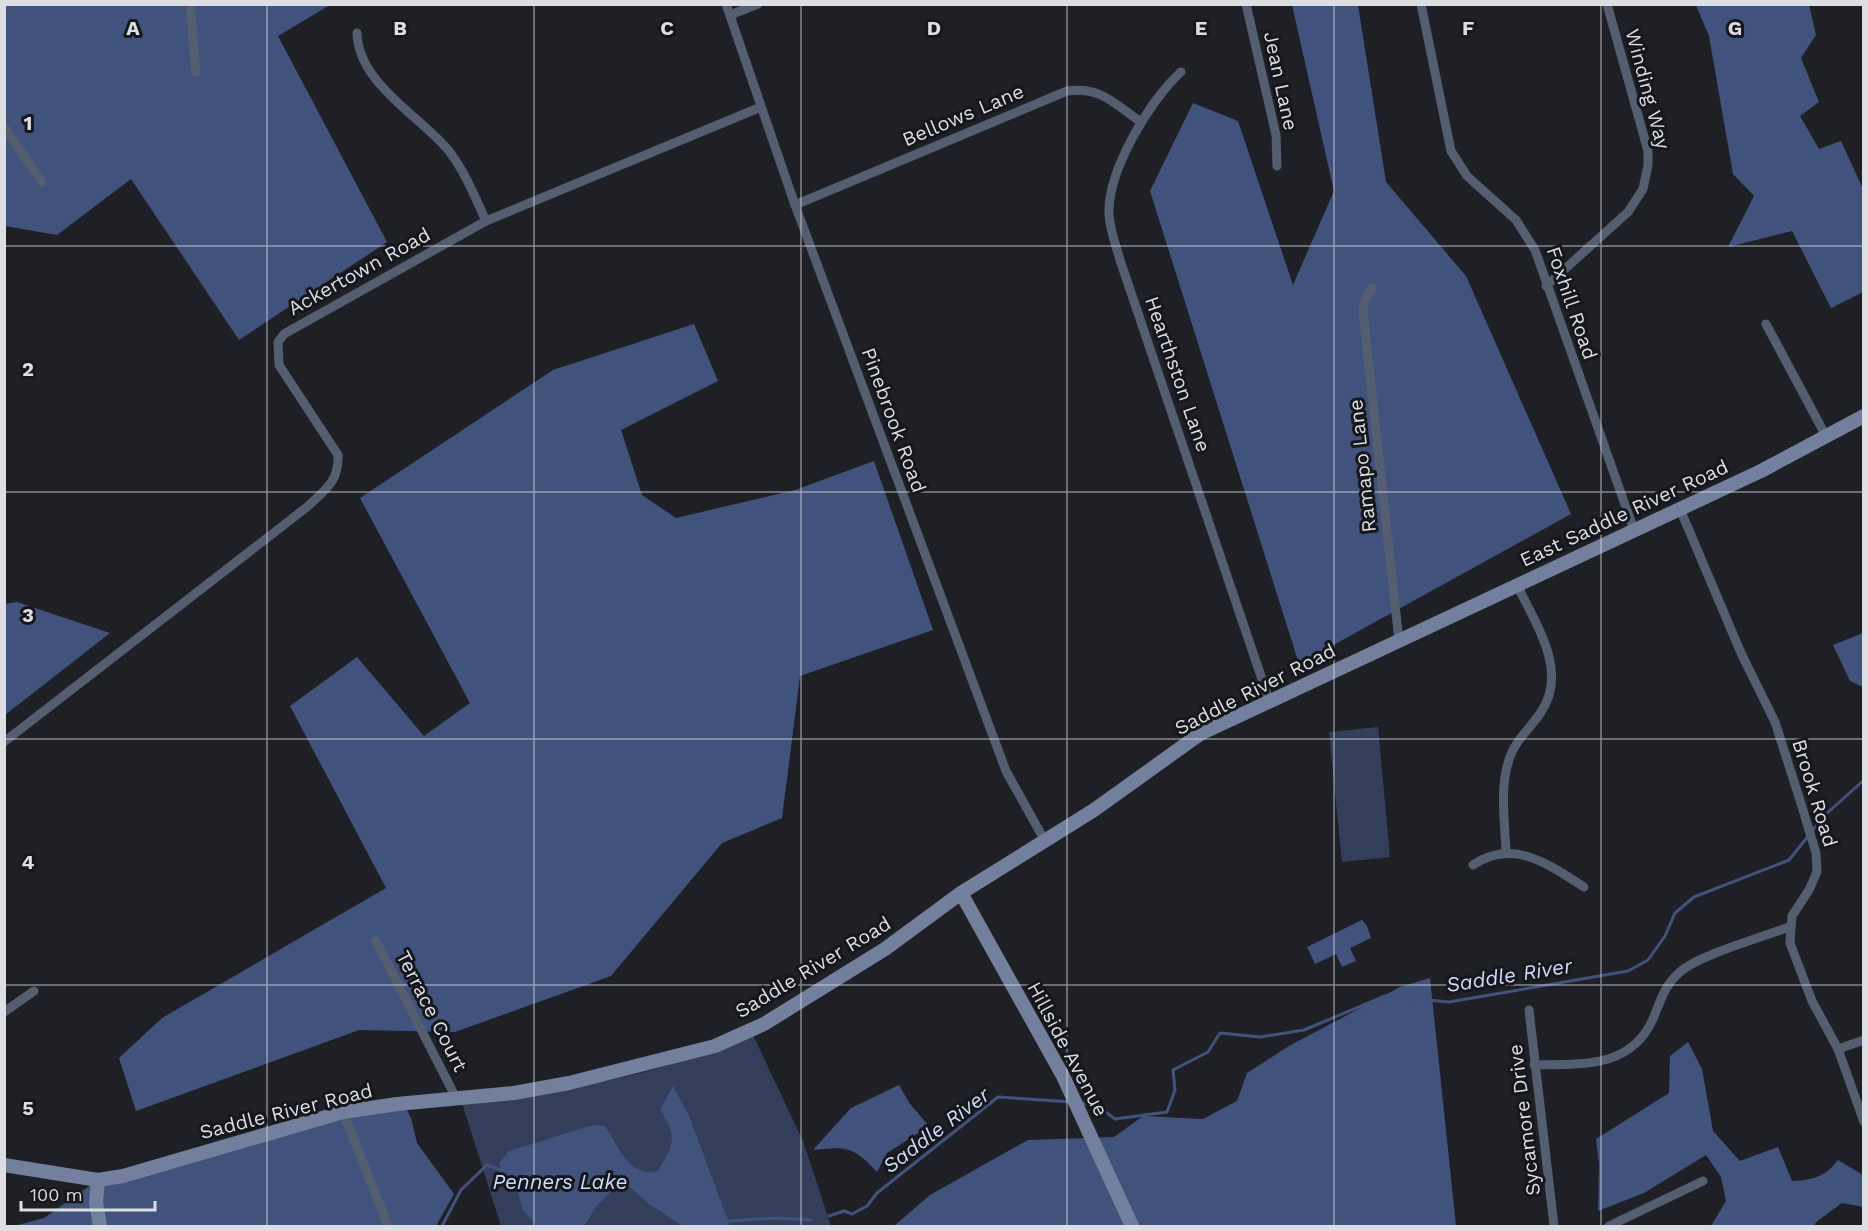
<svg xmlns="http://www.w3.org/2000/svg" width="1868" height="1231" font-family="'Work Sans',sans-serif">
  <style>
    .green { fill: #333f5a }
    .forest { fill: #41537c }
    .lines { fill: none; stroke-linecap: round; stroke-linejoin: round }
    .stream { stroke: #41537c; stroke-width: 3 }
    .street { stroke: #555d70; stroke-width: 9 }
    .secondary { stroke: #72809e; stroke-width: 14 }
    .grid { fill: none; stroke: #dcdee1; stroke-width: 1.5; stroke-opacity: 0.55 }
    .labels { text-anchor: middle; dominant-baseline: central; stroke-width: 6; stroke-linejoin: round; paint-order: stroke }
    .street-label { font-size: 20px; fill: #dcdee1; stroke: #15171d }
    .water-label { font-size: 21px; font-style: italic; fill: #cfdbf7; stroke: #15171d }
    .grid-label { font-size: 20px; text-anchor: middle; font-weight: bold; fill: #dcdee1; stroke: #15171d; stroke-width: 6; stroke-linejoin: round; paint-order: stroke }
  </style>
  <rect width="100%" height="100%" fill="#1e2026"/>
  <!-- green -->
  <g class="green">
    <polygon points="1378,727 1390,857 1342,862 1329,732"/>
    <path d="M 752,1033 L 803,1141 L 831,1226 L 501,1226 L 462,1103 C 529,1093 597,1086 662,1067 C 692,1057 722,1044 752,1033 Z"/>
  </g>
  <!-- forest -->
  <g class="forest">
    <polygon points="4,5 330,5 278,36 387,242 239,340 131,179 57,235 5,226"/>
    <polygon points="1292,5 1358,5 1386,182 1466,276 1571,514 1299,664 1150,191 1193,103 1238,121 1293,285 1334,191"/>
    <polygon points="1696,5 1809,5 1816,35 1801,58 1819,102 1800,116 1819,149 1841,141 1863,189 1863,292 1831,308 1792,231 1728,247 1754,196 1733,174 1709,36"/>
    <polygon points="694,324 718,381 621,430 642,495 676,518 795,490 874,461 933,630 800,676 782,818 722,843 611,976 455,1032 359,1030 136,1111 119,1058 162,1018 386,888 290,706 357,657 424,736 470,703 360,498 553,370"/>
    <polygon points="17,602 110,633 5,715 5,604"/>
    <polygon points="1863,633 1863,687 1850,681 1833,645"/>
    <polygon points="1362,920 1367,926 1371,938 1350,948 1356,961 1342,967 1336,954 1315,964 1307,947"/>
    <polygon points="1430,978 1456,1226 894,1226 930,1195 1028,1140 1114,1137 1143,1116 1203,1119 1237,1101 1247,1073 1289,1046 1400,987"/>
    <path d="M 1688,1042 L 1702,1069 L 1713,1131 L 1740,1161 L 1778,1147 L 1792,1181 C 1813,1180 1825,1177 1838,1160 L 1863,1175 L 1863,1207 L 1842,1203 L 1816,1222 L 1814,1226 L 1711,1226 L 1726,1201 L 1721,1177 L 1706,1155 L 1644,1193 L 1598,1211 L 1599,1164 L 1596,1139 L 1669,1093 L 1670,1056 Z"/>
    <path d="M 899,1085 L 910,1104 L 929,1126 L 887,1153 L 877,1172 C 854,1147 847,1146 813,1150 L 851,1108 Z"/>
    <path d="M 673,1086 L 689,1116 L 730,1226 L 683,1226 L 649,1204 L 631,1188 L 614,1188 L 595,1208 L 584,1226 L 537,1226 L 523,1210 L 518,1193 L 500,1178 L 500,1162 L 509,1151 L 593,1125 L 605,1126 C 619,1147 629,1178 658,1171 C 673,1146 679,1136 660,1110 Z"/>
    <polygon points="403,1102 411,1118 417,1143 454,1194 436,1226 14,1226 44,1218 98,1180"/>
  </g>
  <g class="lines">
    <!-- stream -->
    <g class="stream">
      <polyline points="1081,1103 1098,1106 1115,1119 1167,1112 1175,1090 1173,1070 1208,1052 1220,1033 1260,1037 1304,1030 1385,996 1449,1002 1628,971 1648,960 1665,936 1675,913 1694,897 1789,860 1825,815 1864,780"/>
      <polyline points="829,1216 844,1211 852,1214 867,1206 877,1193 998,1097 1071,1102"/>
      <polyline points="727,1221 778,1218 811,1220"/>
      <polyline points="442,1226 461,1190 487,1165 504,1171"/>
    </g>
    <!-- street -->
    <g class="street">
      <polyline points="190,4 196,72"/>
      <polyline points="726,4 795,205 1006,771 1045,841"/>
      <polyline points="1246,4 1276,135 1277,166"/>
      <polyline points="1421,4 1451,151 1467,176 1516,220 1535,250 1634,530"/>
      <polyline points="730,15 758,4"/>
      <path d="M 357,33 C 358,83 420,116 449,151 C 465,172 475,197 486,221"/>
      <path d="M 1181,72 C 1150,100 1107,171 1109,215 C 1110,230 1116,246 1120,260 L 1269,700"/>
      <polyline points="4,127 42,182"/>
      <path d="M 795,205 L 1067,91 C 1101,86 1114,104 1141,122"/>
      <polyline points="1546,286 1628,212 1643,189 1648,165 1648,151 1607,4"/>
      <polyline points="1372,288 1365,300 1363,312 1399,641"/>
      <polyline points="1766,324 1826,436"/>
      <polyline points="1680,509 1741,653 1775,722 1799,797 1816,853 1817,872 1809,890 1792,916 1790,943 1812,1001 1838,1049 1864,1122"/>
      <path d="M 4,742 L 307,507 C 325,490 339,482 338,455 L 279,365 L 278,342 L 284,334 L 486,221 L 761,107"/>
      <path d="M 1506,852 C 1505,822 1499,786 1510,757 C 1516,739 1531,728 1541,712 C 1569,671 1535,623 1517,585"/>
      <path d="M 1473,865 C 1513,838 1548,864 1584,887"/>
      <polyline points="376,941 456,1098"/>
      <polyline points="1529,1010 1554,1226"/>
      <polyline points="4,1012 34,991"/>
      <polyline points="1838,1049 1864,1040"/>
      <path d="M 1534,1065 C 1580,1064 1631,1069 1653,1019 C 1660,1002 1665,984 1680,972 C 1699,955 1763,937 1789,927"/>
      <polyline points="343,1112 388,1226"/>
      <polyline points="1609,1226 1703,1181"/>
    </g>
    <!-- secondary -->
    <g class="secondary">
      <polyline points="961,893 1063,1076 1132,1226"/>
      <polyline points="4,1165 98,1180 123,1176 343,1112 397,1104 514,1093 569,1083 715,1046 764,1024 885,949 961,893 1094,810 1200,734 1761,471 1864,416"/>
      <polyline points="98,1180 96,1203 100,1226"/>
    </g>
  </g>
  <!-- grid -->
  <path class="grid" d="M 267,4 L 267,1226M 534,4 L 534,1226M 801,4 L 801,1226M 1067,4 L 1067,1226M 1334,4 L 1334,1226M 1601,4 L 1601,1226M 4,246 L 1864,246M 4,492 L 1864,492M 4,739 L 1864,739M 4,985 L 1864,985"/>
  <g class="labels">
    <!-- street labels -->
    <g class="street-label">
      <text transform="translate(1281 81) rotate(78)">Jean Lane</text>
      <text transform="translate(1648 89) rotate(75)">Winding Way</text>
      <text transform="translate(963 115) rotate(-23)">Bellows Lane</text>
      <text transform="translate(359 271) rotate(-29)">Ackertown Road</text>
      <text transform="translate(1572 303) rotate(71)">Foxhill Road</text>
      <text transform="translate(1178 374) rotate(71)">Hearthston Lane</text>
      <text transform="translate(894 420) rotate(70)">Pinebrook Road</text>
      <text transform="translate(1362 466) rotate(-96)">Ramapo Lane</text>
      <text transform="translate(1624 513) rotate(-25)">East Saddle River Road</text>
      <text transform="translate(1255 689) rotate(-27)">Saddle River Road</text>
      <text transform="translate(1815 793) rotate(73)">Brook Road</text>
      <text transform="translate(813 967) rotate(-31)">Saddle River Road</text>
      <text transform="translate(432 1011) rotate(63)">Terrace Court</text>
      <text transform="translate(1068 1049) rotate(62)">Hillside Avenue</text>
      <text transform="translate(286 1111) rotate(-14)">Saddle River Road</text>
      <text transform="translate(1524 1120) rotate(-97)">Sycamore Drive</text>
    </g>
    <!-- water labels -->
    <g class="water-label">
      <text transform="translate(1509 975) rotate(-9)">Saddle River</text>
      <text transform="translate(936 1130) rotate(-37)">Saddle River</text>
      <text x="560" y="1181">Penners Lake</text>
    </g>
  </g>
  <g class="grid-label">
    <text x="133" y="35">A</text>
    <text x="400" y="35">B</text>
    <text x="667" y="35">C</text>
    <text x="934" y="35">D</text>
    <text x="1201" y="35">E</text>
    <text x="1468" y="35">F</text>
    <text x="1735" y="35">G</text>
    <text x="28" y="130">1</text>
    <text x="28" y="376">2</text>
    <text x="28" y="622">3</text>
    <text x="28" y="869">4</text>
    <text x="28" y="1115">5</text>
  </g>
  <!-- border -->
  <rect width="1868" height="1231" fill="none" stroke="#dcdee1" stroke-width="12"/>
  <!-- scale -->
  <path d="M21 1201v9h134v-9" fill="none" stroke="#dcdee1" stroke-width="3"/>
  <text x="30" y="1201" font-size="18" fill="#dcdee1" stroke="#15171d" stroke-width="4.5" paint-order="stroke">100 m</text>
</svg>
